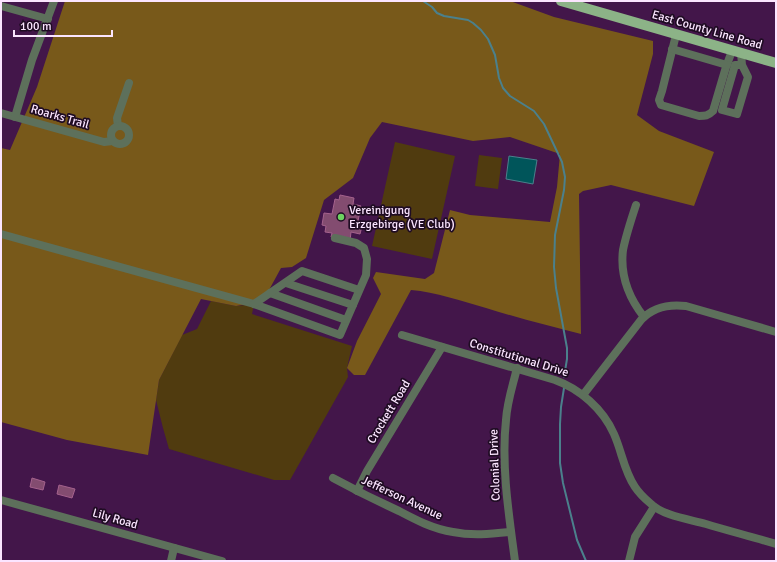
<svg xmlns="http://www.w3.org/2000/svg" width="777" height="562" font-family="Signika,sans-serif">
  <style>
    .green { fill: #503b0f }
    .forest { fill: #78591a }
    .water { fill: #00555a; stroke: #4b808c }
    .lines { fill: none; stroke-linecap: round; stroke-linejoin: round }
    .stream { stroke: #4b808c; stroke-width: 2 }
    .building { fill: #834c70; stroke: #a5628d }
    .minor { stroke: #5d705b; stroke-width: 8 }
    .major { stroke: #8cb387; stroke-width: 10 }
    .poi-dot { fill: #6dd361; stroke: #1f0c23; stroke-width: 1.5 }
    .labels { text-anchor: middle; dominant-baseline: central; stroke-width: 3.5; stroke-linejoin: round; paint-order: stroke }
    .street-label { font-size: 12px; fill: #fbe5ff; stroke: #1f0c23 }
    .poi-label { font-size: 12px; fill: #fbe5ff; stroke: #1f0c23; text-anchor: start }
  </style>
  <rect width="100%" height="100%" fill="#43164a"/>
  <!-- green -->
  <g class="green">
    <polygon points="395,142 455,156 432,259 372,246"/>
    <polygon points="479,155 502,158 498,189 475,186"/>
    <polygon points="211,301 236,306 254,304 252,314 352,346 347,368 348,377 290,480 274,480 169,449 163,428 156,400 159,380 182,335 197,329"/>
  </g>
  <!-- forest -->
  <path class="forest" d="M 65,1 L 510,1 L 554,17 L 653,41 L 653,54 L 637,115 L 659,131 L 714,152 L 694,206 L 611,185 L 583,191 L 579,194 L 581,334 C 549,326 518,318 486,308 C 461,301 436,292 411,290 L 365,375 L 354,375 L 347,368 L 357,341 L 381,294 L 373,278 L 376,272 L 425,279 L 434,273 L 450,210 L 470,215 L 550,222 L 557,187 L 560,154 L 510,137 L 473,141 L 382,122 L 370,138 L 353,178 L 324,200 L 306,258 L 292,267 L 281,268 L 263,301 L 236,306 L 201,299 L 159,380 L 148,455 L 67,440 L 1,422 L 1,148 L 10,150 L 37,87 Z"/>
  <!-- water -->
  <polygon class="water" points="509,156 537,160 533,184 506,179"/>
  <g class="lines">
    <!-- stream -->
    <g class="stream">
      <polyline points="423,1 432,7 437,13 444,16 468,20 473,23 481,30 488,39 495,55 499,78 503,88 510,96 534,111 544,124 562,162 565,177 564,190 555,235 554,267 556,288 567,348 567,359 564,377"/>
      <polyline points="564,388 561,407 560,424 560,463 563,483 577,540 586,561"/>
    </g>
  </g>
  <!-- building -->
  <g class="building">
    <polygon points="340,195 354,198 353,204 361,206 358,221 363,222 360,234 351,232 350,241 331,237 332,233 325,232 326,226 322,225 324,213 332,214 335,199 339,200"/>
    <polygon points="32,478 45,482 43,490 30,487"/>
    <polygon points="59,485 75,489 72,498 57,494"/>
  </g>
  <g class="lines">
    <!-- minor -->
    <g class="minor">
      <polyline points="1,6 48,19"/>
      <path d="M 676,35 L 662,91 L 659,100 L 661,105 L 699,116 C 705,116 708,116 713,111 L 726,67 L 732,51"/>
      <polyline points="672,49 727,65"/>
      <polyline points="741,53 742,65 748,77 737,114 722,110 735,65 742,65"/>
      <polyline points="1,113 104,142 113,141"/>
      <polyline points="15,117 32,60 54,1"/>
      <polyline points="118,126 117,118 129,83"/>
      <circle cx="120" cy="135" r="9"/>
      <path d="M 636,205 C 631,220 626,235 623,250 C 620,275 629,298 644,317"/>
      <polyline points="1,234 254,304 340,335 366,275 367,259 364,248 356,243 335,238"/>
      <polyline points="286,283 353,305"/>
      <polyline points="270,293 346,320"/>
      <polyline points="254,304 302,271 359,290"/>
      <path d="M 402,335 L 555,380 C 580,389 603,409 614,434 C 622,452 624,471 635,487 C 639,493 644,498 650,503 C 663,516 688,519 706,524 C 729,531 753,537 776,544"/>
      <path d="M 583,395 L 641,320 C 653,307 669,304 686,306 L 776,332"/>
      <path d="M 333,478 C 355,490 377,501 399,511 C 416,520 433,529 453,532 C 472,536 491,534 511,532"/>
      <polyline points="357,491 367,471 442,347"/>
      <polyline points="1,500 222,561"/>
      <polyline points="171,561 174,548"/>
      <path d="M 515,561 C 509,516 501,465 506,420 C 507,402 513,385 517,368"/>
      <polyline points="629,561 635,537 654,507"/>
    </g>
    <!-- major -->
    <polyline class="major" points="561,1 776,63"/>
  </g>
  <!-- markers -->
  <circle class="poi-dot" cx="341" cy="217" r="4"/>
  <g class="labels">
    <!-- street labels -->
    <g class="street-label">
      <text transform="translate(707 30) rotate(16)">East County Line Road</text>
      <text transform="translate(60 117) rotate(16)">Roarks Trail</text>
      <text transform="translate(519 358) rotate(17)">Constitutional Drive</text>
      <text transform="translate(389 412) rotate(-59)">Crockett Road</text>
      <text transform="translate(495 465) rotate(-92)">Colonial Drive</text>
      <text transform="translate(402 498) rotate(25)">Jefferson Avenue</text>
      <text transform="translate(115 519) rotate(16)">Lily Road</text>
    </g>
    <!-- poi labels -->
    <g class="poi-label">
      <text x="349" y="210">Vereinigung<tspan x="349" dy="14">Erzgebirge (VE Club)</tspan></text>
    </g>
  </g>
  <!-- border -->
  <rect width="777" height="562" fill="none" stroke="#fbe5ff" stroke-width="4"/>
  <!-- scale -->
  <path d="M14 30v6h98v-6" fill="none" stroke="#fbe5ff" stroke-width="2"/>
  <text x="20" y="30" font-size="12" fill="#fbe5ff" stroke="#1f0c23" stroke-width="3" paint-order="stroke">100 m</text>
</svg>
